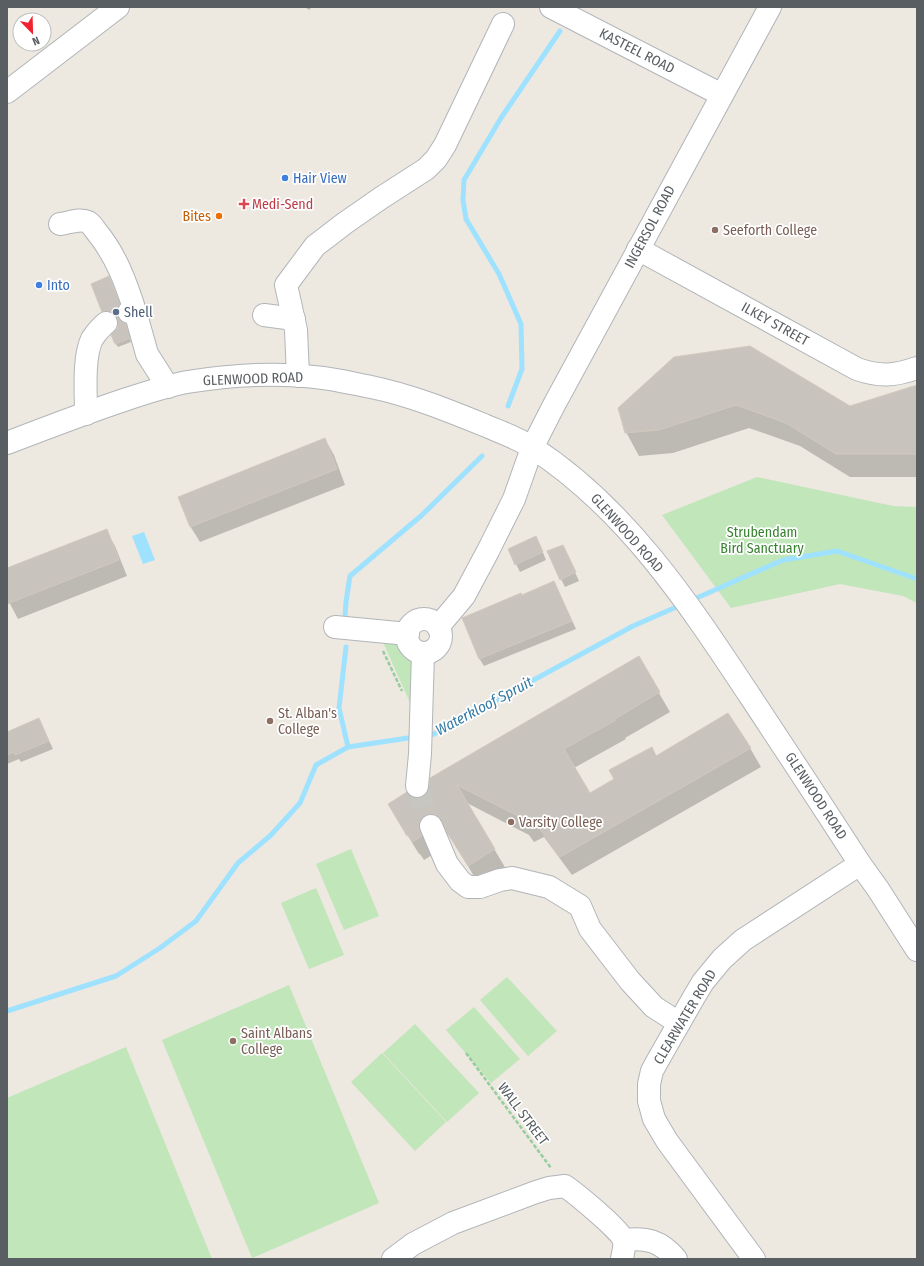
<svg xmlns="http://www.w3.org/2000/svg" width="924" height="1266" font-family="'Fira Sans Condensed',sans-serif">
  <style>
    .green { fill: #c1e6ba }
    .water { fill: #9ee2ff }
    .shadow { fill: #0003 }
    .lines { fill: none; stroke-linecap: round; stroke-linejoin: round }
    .stream { stroke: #9ee2ff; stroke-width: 5 }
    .building { fill: #c8c3bd; stroke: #d2c9be }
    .minor-tunnel { stroke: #c8c6c0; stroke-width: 22; stroke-dasharray: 22 11; stroke-linecap: butt }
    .minor-casing { stroke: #b1b5b9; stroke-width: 24 }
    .path { stroke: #96cd9d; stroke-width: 2.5; stroke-dasharray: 4 2; stroke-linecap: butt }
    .minor { stroke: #fff; stroke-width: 22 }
    .shop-dot { fill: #3f7fe0; stroke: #fff; stroke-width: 1.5 }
    .health-dot { fill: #e0444e; stroke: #fff; stroke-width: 1.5 }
    .food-dot { fill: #e8710a; stroke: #fff; stroke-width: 1.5 }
    .education-dot { fill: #8d6e63; stroke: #fff; stroke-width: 1.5 }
    .service-dot { fill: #5c6f8a; stroke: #fff; stroke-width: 1.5 }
    .labels { text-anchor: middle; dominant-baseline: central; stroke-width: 3.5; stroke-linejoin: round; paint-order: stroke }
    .street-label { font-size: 14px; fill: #595e62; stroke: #fff }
    .shop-label { font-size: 14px; fill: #366cbe; stroke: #fff; text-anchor: start }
    .health-label { font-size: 14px; fill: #be3a42; stroke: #fff; text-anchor: start }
    .food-label { font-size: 14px; fill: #c56008; stroke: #fff; text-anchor: end }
    .education-label { font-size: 14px; fill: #785e54; stroke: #fff; text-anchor: start }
    .service-label { font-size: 14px; fill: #4e5e75; stroke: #fff; text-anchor: start }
    .park-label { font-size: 14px; fill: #37832f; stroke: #fff }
    .water-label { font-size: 15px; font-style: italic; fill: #337aa3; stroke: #fff }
  </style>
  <rect width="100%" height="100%" fill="#ede8e0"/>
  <!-- green -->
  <g class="green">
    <polygon points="757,477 893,506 917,507 917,603 903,596 840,584 731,608 662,515"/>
    <path d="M 382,640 C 385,640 391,640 394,642 C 422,652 414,685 412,707 Z"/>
    <polygon points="351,849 379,916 344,930 316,864"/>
    <polygon points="316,888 344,955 309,969 281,903"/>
    <polygon points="507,977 557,1031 528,1056 480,1000"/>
    <polygon points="289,985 379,1203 252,1258 162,1040"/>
    <polygon points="474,1007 520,1059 491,1083 446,1030"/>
    <polygon points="415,1024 479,1093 447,1122 383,1053"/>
    <polygon points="126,1047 212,1259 7,1259 7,1098"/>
    <polygon points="382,1053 446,1122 415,1151 351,1082"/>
  </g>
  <!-- water -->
  <polygon class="water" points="144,532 155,560 143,564 132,536"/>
  <!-- shadow -->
  <g class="shadow">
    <polygon points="305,7 312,7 309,10"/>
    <polygon points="111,281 121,308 119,312 118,318 113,315 105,315 103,311"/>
    <polygon points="119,328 127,329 131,342 118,347 116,344"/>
    <polygon points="675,358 850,407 917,386 917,477 850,477 800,446 749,428 673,453 639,456 626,432"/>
    <polygon points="325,439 334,455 345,485 200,542 190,526"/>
    <polygon points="106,530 115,546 127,576 18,619 7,598 7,569"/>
    <polygon points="540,545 546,560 520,572 516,564"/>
    <polygon points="563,546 579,581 565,587 561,579"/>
    <polygon points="554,582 576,629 484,666 479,658 522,596"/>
    <polygon points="638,657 670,712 625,738 626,739 574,768 590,795 616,779 652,749 657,757 750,748 761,767 572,875 544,837 534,842 529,835 467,803 506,869 479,885 450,835 444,833 432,855 424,860 420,854 419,854 400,823 410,797 415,799 423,798"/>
    <polygon points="39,719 53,749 21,762 19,759 7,764 7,733"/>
  </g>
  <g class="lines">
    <!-- stream -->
    <g class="stream">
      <polyline points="508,406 522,369 521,324 499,274 466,219 463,200 464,180 501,118 560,31"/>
      <polyline points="692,600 783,560 837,551 917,579"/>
      <polyline points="345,616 346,602 350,576 422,515 482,456"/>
      <polyline points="346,647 339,708 348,747"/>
      <polyline points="426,735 434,734 633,626 681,605"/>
      <polyline points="7,1011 116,976 160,948 196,921 238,863 271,835 300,803 316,765 348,747 415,737"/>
    </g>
  </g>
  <!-- building -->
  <g class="building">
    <polygon points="109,276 120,304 117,308 117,314 120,320 126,324 130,338 115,344 111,335 118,328 118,320 115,315 111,311 102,312 91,284"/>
    <polygon points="750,346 850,406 917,385 917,454 836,454 786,423 736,405 659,430 625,433 618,408 674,357"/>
    <polygon points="325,438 337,469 190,527 178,497"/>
    <polygon points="107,529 119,560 7,604 7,568"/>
    <polygon points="536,536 543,552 515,565 508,549"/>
    <polygon points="563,545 576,572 560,580 547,551"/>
    <polygon points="554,581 572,621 479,659 462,618 521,593 522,595"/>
    <polygon points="639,656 660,692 615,719 616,720 564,749 590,793 614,779 609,770 652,747 656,756 728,713 751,748 560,857 532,818 522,823 520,817 457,785 495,849 468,866 448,834 442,821 439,816 433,814 426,815 421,819 419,825 422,836 412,842 409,835 407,836 388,804 407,792 410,796 415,798 423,797 427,793 429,787 430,778"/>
    <polygon points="39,718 49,741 15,755 14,752 7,755 7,732"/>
  </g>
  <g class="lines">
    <!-- minor-tunnel -->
    <polyline class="minor-tunnel" points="417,786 431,826"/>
    <defs>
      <g id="minor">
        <polyline points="551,7 722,95"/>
        <polyline points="7,92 118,7"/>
        <path d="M 60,224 C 69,223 80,218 88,222 C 91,224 94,228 96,231 C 116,255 126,283 135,311"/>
        <path d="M 638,249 L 857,369 C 880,377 894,376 917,368"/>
        <polyline points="129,312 135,311 147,354 168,387"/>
        <polyline points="264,315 294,319"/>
        <polyline points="298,376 296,330 286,285 315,246 345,223 381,198 426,169 436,159 445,145 503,24"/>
        <path d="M 86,414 C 86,394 83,357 92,339 C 96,333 101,327 106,323"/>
        <path d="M 7,443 C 46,428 85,413 124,400 C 145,393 166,386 187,382 C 230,375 279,372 323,378 C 339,380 355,384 371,387 C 410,395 447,410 484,425 C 500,432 518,438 533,448 C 627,509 689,604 750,696 C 787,752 824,808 860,864 L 878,889 L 917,950"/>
        <circle cx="424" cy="636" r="17"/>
        <polyline points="335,627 408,634"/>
        <polyline points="438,627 464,596 488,551 514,499 532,448 554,405 770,7"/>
        <polyline points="417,786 420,754 423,653"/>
        <polyline points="431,826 447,864 460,881 468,887 480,887 500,880 512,878 549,887 580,906 590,929 630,981 654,1007 679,1023"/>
        <path d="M 624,1240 C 646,1237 661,1241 676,1259"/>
        <path d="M 393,1259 L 413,1244 L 453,1223 L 536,1192 L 549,1188 L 565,1186 C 575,1193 621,1230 624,1241 C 625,1246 623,1253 622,1259"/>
        <polyline points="754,1259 667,1141 654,1119 649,1101 649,1084 652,1071 658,1060 694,997 703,982 722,959 743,940 860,864"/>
      </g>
    </defs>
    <!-- minor casing -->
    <use href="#minor" class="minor-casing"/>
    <!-- path -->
    <g class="path">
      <polyline points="383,651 402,691"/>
      <polyline points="466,1053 551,1168"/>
    </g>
    <!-- minor -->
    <use href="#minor" class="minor"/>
  </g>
  <!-- markers -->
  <g class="shop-dot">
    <circle cx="285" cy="178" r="4"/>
    <circle cx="39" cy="285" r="4"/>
  </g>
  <path class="health-dot" d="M242 198h4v4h4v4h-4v4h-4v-4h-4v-4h4z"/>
  <circle class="food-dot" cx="219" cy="216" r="4"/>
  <g class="education-dot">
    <circle cx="715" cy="230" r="4"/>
    <circle cx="270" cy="721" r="4"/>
    <circle cx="511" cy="822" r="4"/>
    <circle cx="233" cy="1041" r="4"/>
  </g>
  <circle class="service-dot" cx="116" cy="312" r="4"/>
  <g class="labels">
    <!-- street labels -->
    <g class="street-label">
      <text transform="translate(637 51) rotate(27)">KASTEEL ROAD</text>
      <text transform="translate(650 227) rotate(-62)">INGERSOL ROAD</text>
      <text transform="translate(775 324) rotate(29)">ILKEY STREET</text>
      <text transform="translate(253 379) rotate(-2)">GLENWOOD ROAD</text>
      <text transform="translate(627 533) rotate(48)">GLENWOOD ROAD</text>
      <text transform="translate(816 796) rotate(57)">GLENWOOD ROAD</text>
      <text transform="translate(685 1017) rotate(-59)">CLEARWATER ROAD</text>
      <text transform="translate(523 1114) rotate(53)">WALL STREET</text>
    </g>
    <!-- shop labels -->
    <g class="shop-label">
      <text x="293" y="178">Hair View</text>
      <text x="47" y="285">Into</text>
    </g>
    <!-- health labels -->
    <g class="health-label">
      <text x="252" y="204">Medi-Send</text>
    </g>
    <!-- food labels -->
    <g class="food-label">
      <text x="211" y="216">Bites</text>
    </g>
    <!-- education labels -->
    <g class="education-label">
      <text x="723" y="230">Seeforth College</text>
      <text x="278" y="713">St. Alban's<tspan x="278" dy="16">College</tspan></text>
      <text x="519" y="822">Varsity College</text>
      <text x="241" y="1033">Saint Albans<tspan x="241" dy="16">College</tspan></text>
    </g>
    <!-- service labels -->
    <g class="service-label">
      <text x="124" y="312">Shell</text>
    </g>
    <!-- park labels -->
    <g class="park-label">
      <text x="762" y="532">Strubendam<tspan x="762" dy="16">Bird Sanctuary</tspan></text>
    </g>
    <!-- water labels -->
    <g class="water-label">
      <text transform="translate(484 706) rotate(-28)">Waterkloof Spruit</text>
    </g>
  </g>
  <!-- border -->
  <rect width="924" height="1266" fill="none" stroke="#595e62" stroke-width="16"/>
  <!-- north arrow -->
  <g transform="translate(32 32) rotate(157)"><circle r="19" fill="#ffffff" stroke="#bdbfc0"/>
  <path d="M0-3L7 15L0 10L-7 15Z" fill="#f1212f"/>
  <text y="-6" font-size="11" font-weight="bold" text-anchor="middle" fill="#595e62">N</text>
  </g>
</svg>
